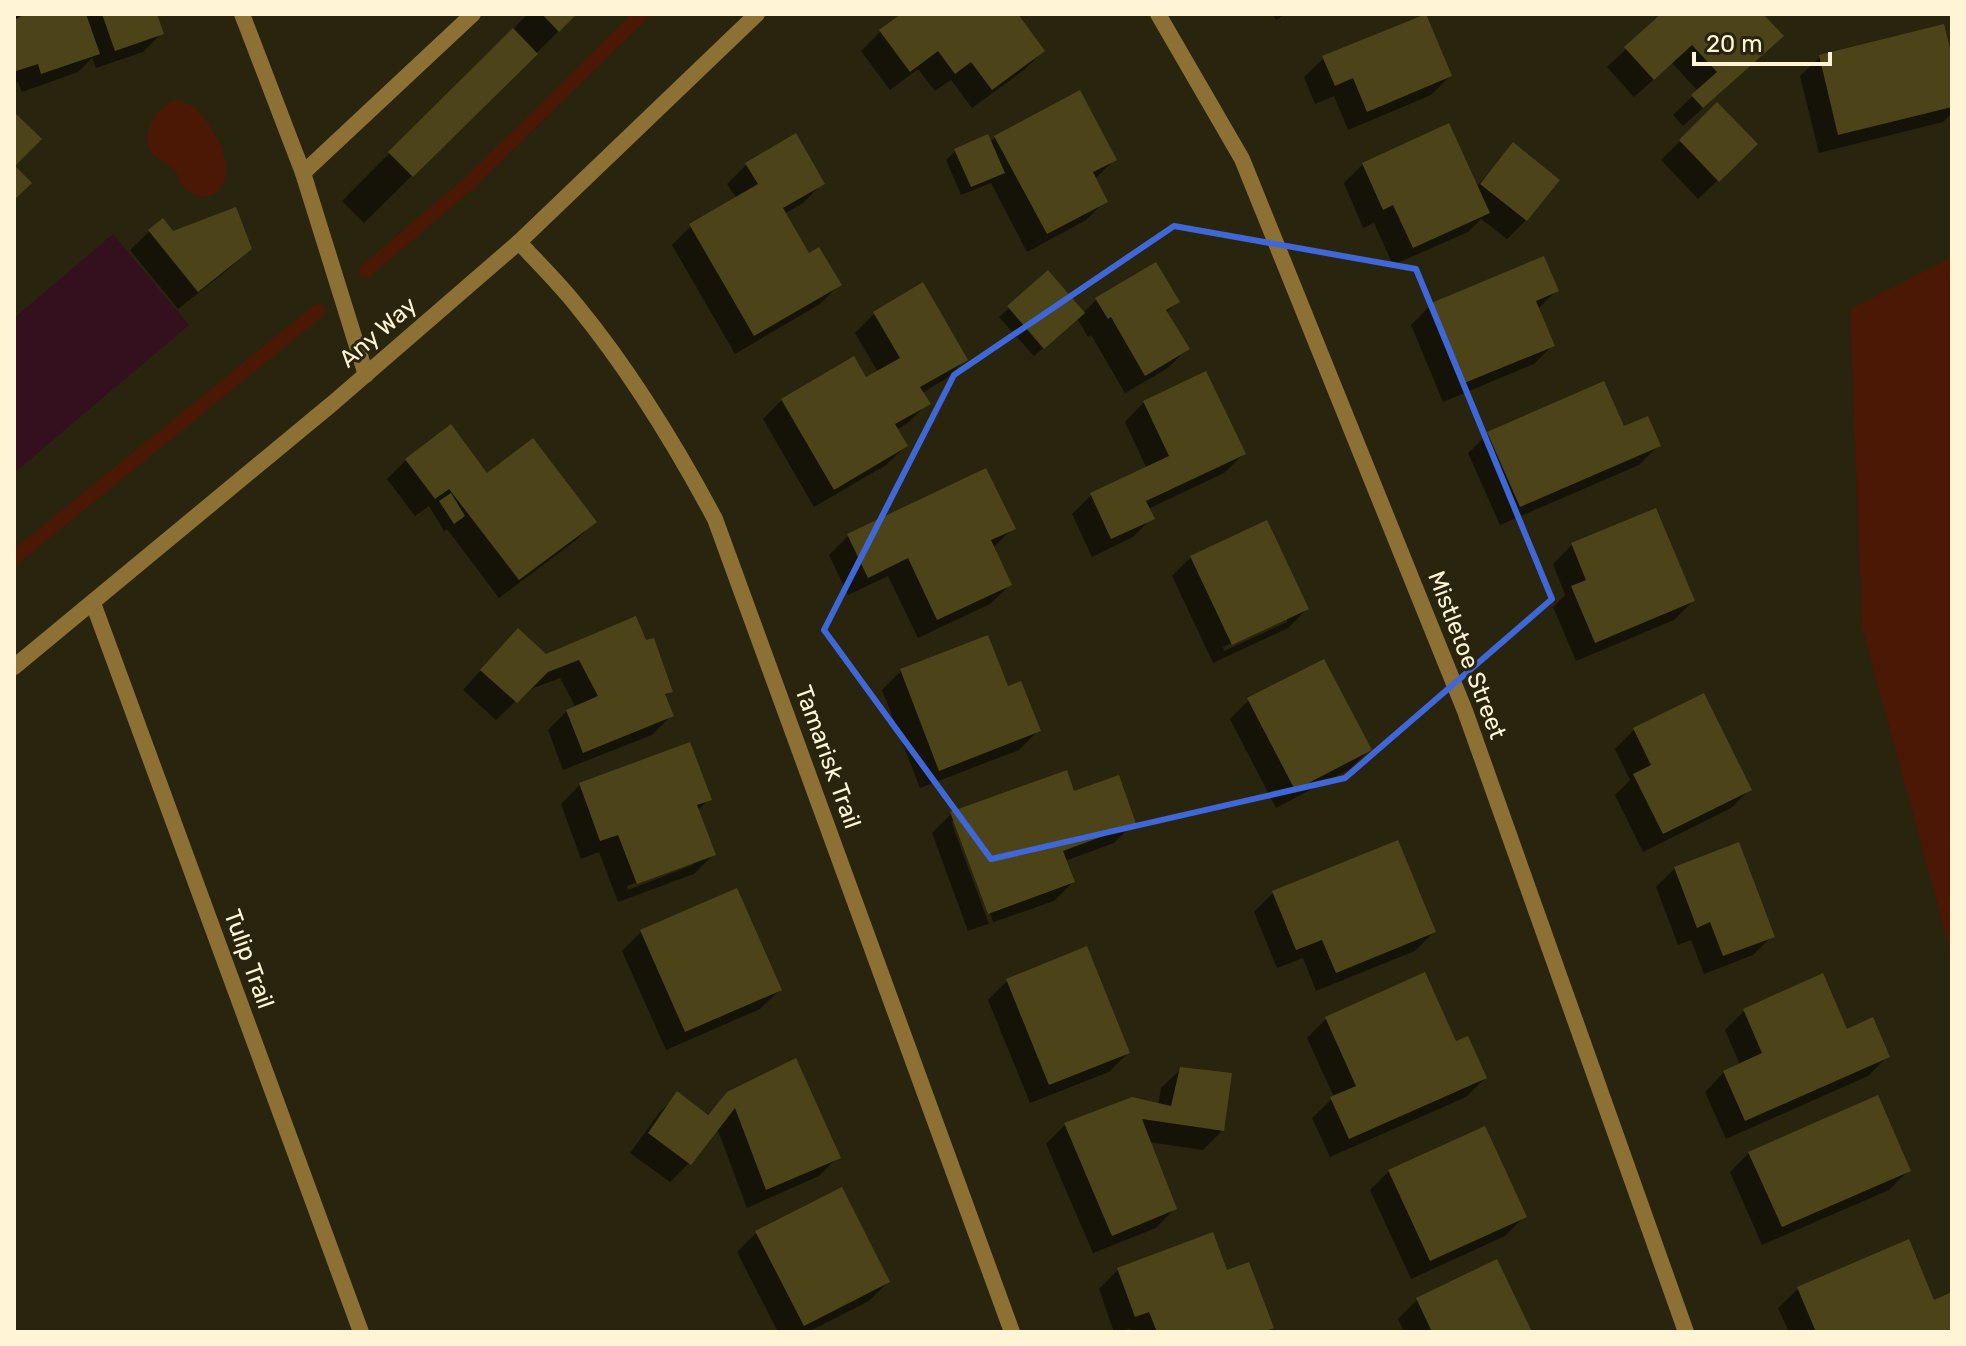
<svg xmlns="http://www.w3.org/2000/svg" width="1966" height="1346" font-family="Rubik,sans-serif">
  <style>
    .green { fill: #34101e }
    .water { fill: #4b1805 }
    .shadow { fill: #0007; fill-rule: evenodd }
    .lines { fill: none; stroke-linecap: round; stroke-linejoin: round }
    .stream { stroke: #4b1805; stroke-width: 14 }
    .building { fill: #4c4418 }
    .service { stroke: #8d7034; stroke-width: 16 }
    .minor { stroke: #8d7034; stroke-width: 16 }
    .tertiary { stroke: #8d7034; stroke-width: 16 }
    .marked { fill: none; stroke: #3f67d8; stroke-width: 6; stroke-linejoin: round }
    .labels { text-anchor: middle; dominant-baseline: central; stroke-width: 6; stroke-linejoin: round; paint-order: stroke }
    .street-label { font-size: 24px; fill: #fff5d6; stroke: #29240e }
  </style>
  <rect width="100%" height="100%" fill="#29240e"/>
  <!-- green -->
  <polygon class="green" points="113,234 189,325 14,473 14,318"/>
  <!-- water -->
  <g class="water">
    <path d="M 174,100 C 182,102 190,103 196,109 C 212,124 233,161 224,182 C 216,200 196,201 184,187 C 179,182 179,176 175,171 C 170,164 161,162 155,156 C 136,137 155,109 174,100 Z"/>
    <polygon points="1952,257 1952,957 1862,627 1850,309"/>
  </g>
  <!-- shadow -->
  <g class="shadow">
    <polygon points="18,14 155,14 162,33 143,52 96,68 92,58 78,72 22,92 18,82 14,83 14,18"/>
    <polygon points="528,14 576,14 364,223 342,201"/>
    <polygon points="904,14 1015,14 1043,51 1024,70 972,108 951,80 935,91 918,69 890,90 861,51 880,32"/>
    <polygon points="1273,14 1286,14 1276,20"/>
    <polygon points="1664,14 1761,14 1762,55 1683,126 1673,115 1698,91 1672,63 1634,97 1607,67"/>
    <polygon points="1820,57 1952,64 1952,113 1943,122 1819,153 1800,76"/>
    <polygon points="1324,58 1450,76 1431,95 1348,130 1334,96 1315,104 1304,77"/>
    <polygon points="1717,105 1736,163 1698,199 1661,160"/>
    <polygon points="995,137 1114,160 1094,180 1105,201 1086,220 1027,252 991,183 961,195 946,160 955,151 990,143"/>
    <polygon points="1513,145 1526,220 1507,239 1481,219 1468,232 1393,265 1374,223 1363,228 1344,183 1363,164 1476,187"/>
    <polygon points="746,165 823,183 803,203 784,214 809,255 839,285 820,304 735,354 672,245 691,226 737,199 727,184"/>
    <polygon points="150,231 249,249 230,268 178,309 130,250"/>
    <polygon points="1048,273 1083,313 1096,300 1177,302 1166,313 1187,349 1168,368 1125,393 1091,335 1088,337 1077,318 1034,356 999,317"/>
    <polygon points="1557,290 1537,310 1553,345 1534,364 1443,402 1411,325 1430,306"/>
    <polygon points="874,314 966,359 947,378 922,393 928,403 909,422 896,430 906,446 886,465 814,507 763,419 782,400 865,380 878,372 855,333"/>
    <polygon points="1603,383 1623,429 1659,445 1639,465 1500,525 1468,453 1488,434"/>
    <polygon points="1144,402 1244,454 1224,473 1148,509 1152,518 1133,537 1092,557 1072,514 1091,495 1147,469 1125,422"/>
    <polygon points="406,460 487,475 594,522 575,541 499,598 447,529 444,531 429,506 415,516 387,479"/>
    <polygon points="1013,528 994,547 1010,585 990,604 918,638 888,576 848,595 829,555 848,536"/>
    <polygon points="1572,545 1693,601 1674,620 1576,661 1553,607 1565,595 1553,564"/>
    <path d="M 1191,557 L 1307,609 L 1288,628 L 1213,663 L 1172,576 ZM 1287,617 L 1287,622 L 1224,651 L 1223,647 Z"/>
    <polygon points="635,619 670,692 664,697 671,716 652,735 563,770 548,730 567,711 576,708 560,678 526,691 496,720 463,690 499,650 545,656"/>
    <polygon points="901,671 1007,689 1038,731 1019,750 920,788 882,690"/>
    <polygon points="1703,695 1750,789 1731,808 1643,852 1615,795 1630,780 1615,749 1634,730"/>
    <polygon points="1249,700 1369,750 1350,769 1276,808 1230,719"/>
    <path d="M 689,744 L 709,799 L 697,811 L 714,854 L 694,874 L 618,902 L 599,852 L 581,859 L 561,804 L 580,785 ZM 693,861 L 693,865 L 628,890 L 627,886 Z"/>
    <path d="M 1073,794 L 1133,824 L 1114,843 L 1065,861 L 1073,882 L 1054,901 L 968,931 L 932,833 L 951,814 ZM 951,821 L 956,821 L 993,922 L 989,924 Z"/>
    <polygon points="1675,868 1772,936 1753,955 1704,974 1691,940 1678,945 1656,887"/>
    <polygon points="1273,893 1434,932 1415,951 1316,991 1303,958 1277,968 1254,912"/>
    <polygon points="642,931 780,990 760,1009 666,1050 622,951"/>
    <polygon points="1008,980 1128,1053 1109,1072 1030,1103 988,1000"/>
    <polygon points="1744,1011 1846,1031 1888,1056 1868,1076 1726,1139 1705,1092 1724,1072 1740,1065 1725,1030"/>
    <polygon points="1327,1018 1455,1043 1485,1078 1466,1097 1330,1157 1312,1118 1334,1097 1307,1038"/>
    <polygon points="1181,1069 1222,1131 1203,1150 1149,1142 1175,1208 1156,1228 1093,1253 1046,1144 1065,1125 1132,1099 1158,1105 1161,1088"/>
    <polygon points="728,1093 838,1157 819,1176 747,1208 717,1128 689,1163 670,1182 630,1153 659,1113 678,1094 706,1116"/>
    <polygon points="1749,1153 1908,1171 1889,1190 1762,1245 1730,1172"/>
    <polygon points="1389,1171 1524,1217 1505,1236 1411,1279 1370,1190"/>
    <polygon points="757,1232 888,1282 869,1301 808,1332 778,1332 737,1252"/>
    <polygon points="1907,1242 1933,1302 1952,1295 1952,1332 1789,1332 1778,1308 1798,1289"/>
    <polygon points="1118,1270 1226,1272 1272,1328 1267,1332 1131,1332 1130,1329 1114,1332 1099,1289"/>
    <polygon points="1417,1300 1530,1332 1404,1332 1398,1319"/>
  </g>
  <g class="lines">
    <!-- stream -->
    <g class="stream">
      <polyline points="366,271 467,185 642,14"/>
      <polyline points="14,558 318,311"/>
    </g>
  </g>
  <!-- building -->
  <g class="building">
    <polygon points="25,14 86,14 100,54 41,74 38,64 16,71 14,20"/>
    <polygon points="102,14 157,14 164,34 115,51"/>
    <polygon points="542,14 577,14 559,32"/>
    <polygon points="901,14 1018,14 1045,51 992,90 971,62 955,74 938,51 910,72 879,30"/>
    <polygon points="1426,14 1452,76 1367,112 1353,78 1335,86 1322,56"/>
    <polygon points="1661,14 1763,14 1784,36 1703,108 1691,95 1717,72 1692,45 1654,80 1624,47"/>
    <polygon points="1944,24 1952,56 1952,107 1838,135 1819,55"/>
    <polygon points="513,28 538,54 413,177 388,152"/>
    <polygon points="1080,90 1117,160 1093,172 1108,202 1047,234 994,136"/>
    <polygon points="1717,102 1758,144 1719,182 1679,140"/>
    <polygon points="14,112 42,139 15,166 32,183 14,200"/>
    <polygon points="1449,123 1490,213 1413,248 1393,205 1383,210 1362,163"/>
    <polygon points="796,133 825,184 783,208 809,253 819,247 842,285 754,336 689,224 758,184 745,163"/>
    <polygon points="988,134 1005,173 971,187 954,149"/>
    <polygon points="1513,142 1560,180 1527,221 1480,184"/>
    <polygon points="236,207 252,249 198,292 148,230 163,218 173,231"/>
    <polygon points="1544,256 1559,291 1536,301 1555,346 1462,384 1429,304"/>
    <polygon points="1156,262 1180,302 1166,310 1190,349 1145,376 1111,317 1108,319 1095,298"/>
    <polygon points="1048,270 1085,313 1044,349 1007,306"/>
    <polygon points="923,282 968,360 920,387 931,404 895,424 908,446 834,490 781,399 854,356 866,377 900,358 873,312"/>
    <polygon points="1206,371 1246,454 1146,501 1155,519 1111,539 1090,493 1169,456 1143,401"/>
    <polygon points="1604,381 1624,426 1648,416 1661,446 1520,507 1487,432"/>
    <polygon points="451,424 487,473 533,438 597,522 519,580 449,489 435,499 405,459"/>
    <polygon points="986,468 1016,529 991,540 1012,585 937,620 908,558 868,578 847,534"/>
    <polygon points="451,493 465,516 454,524 439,501"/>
    <polygon points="1656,508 1695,601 1595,643 1571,586 1586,580 1571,543"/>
    <polygon points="1267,520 1309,609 1232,645 1190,556"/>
    <polygon points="636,616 646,640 654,638 673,692 665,694 674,716 583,753 566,710 598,696 579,660 548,672 517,703 480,670 518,628 546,654"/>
    <polygon points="988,635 1008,686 1021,681 1041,731 939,771 900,669"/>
    <polygon points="1324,659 1372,750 1295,790 1247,698"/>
    <polygon points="1704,693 1752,790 1663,834 1633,774 1651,765 1633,728"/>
    <polygon points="690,742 712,800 697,805 716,855 637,884 618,835 600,841 579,783"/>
    <polygon points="1067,770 1074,791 1119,775 1136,824 1063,851 1075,882 988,914 950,812"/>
    <polygon points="1398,840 1436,932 1336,973 1322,940 1296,950 1272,891"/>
    <polygon points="1739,842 1775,937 1723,956 1710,922 1697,928 1674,867"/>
    <polygon points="737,888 782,990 685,1032 640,930"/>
    <polygon points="1087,946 1130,1053 1049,1085 1006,979"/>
    <polygon points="1425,972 1456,1041 1468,1036 1487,1078 1349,1139 1330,1097 1356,1086 1325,1017"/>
    <polygon points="1823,973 1847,1029 1873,1017 1890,1057 1745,1121 1723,1071 1762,1053 1743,1009"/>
    <polygon points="796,1058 841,1158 766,1190 735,1108 691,1165 648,1133 677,1091 708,1115 727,1092"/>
    <polygon points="1180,1067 1232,1073 1224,1131 1142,1119 1177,1209 1112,1236 1064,1123 1132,1097 1171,1106"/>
    <polygon points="1878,1095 1911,1171 1782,1227 1748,1152"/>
    <polygon points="1485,1126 1527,1217 1430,1261 1388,1170"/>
    <polygon points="842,1187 890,1282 804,1326 755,1231"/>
    <polygon points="1213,1232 1227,1270 1249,1262 1274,1328 1264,1332 1157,1332 1149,1312 1135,1317 1117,1268"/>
    <polygon points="1909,1239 1934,1300 1952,1292 1952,1332 1816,1332 1797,1287"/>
    <polygon points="1497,1259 1532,1332 1432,1332 1416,1298"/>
  </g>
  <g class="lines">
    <!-- service -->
    <g class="service">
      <polyline points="242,14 303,173 366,375"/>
      <polyline points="303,173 473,14"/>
    </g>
    <!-- minor -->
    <g class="minor">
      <polyline points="1158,14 1242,159 1465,711 1686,1332"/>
      <path d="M 519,242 C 538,263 559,283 577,306 C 631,372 675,444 715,519 L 1012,1332"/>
      <polyline points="93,603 361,1332"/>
    </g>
    <!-- tertiary -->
    <polyline class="tertiary" points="14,667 333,403 519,242 757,14"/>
  </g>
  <!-- marked area -->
  <path class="marked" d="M 1174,226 L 1416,269 L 1552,599 L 1345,778 L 991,859 L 824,630 L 954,375 Z"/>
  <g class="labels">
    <!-- street labels -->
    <g class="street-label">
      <text transform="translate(378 332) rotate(-41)">Any Way</text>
      <text transform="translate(1467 655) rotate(69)">Mistletoe Street</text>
      <text transform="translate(828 757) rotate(70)">Tamarisk Trail</text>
      <text transform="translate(249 959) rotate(70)">Tulip Trail</text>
    </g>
  </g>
  <!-- border -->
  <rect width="1966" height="1346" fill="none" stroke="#fff5d6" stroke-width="32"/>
  <!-- scale -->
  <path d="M1694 52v12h136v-12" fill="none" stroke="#fff5d6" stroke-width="4"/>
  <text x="1706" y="52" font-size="24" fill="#fff5d6" stroke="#29240e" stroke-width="6" paint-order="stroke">20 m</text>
</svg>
